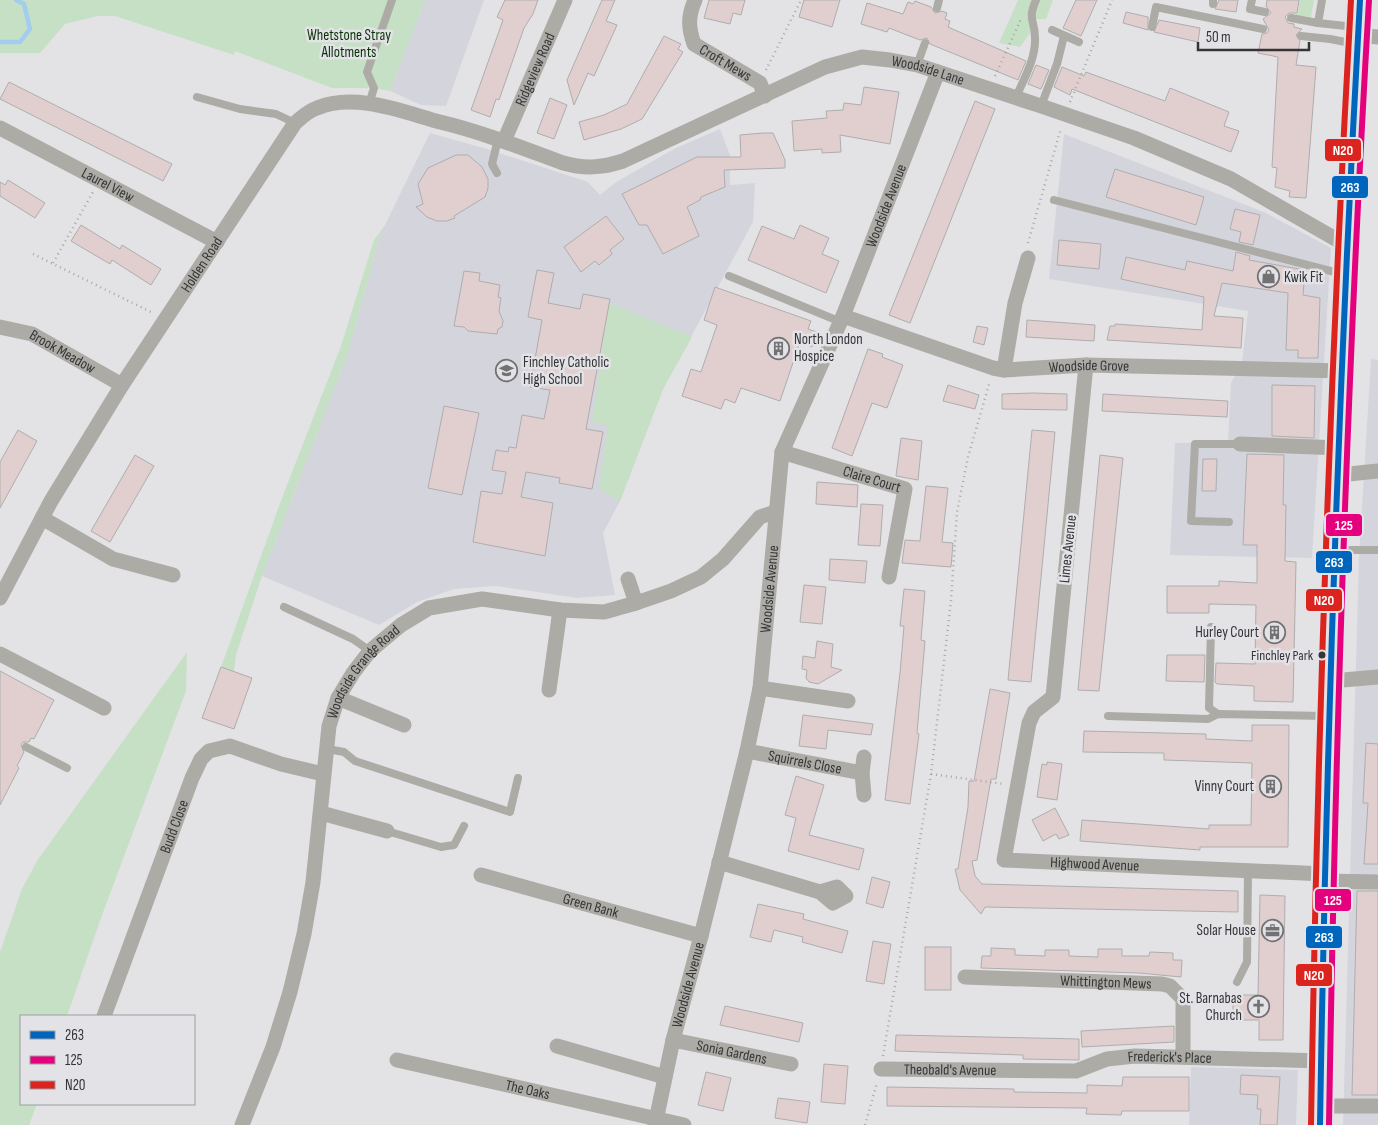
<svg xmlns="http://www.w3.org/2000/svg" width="1378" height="1125" font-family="'Sofia Sans Condensed',sans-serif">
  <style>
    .built { fill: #d4d4dc }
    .green { fill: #c5e0c4 }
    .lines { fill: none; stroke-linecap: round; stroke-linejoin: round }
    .stream { stroke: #a3cdef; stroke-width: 4.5 }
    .building { fill: #e1cfcf; stroke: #aeadae }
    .path { stroke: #a8a7a2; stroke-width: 2.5; stroke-dasharray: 1 4; stroke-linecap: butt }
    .lane { stroke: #adaba5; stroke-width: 8 }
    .street { stroke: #adaba5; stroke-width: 15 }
    .primary { stroke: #a6a29b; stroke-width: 24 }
    .bus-1-casing { stroke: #e2e2e7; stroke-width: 10 }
    .bus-2-casing { stroke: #e2e2e7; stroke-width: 10 }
    .bus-3-casing { stroke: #e2e2e7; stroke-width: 10 }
    .bus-1 { stroke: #0065bd; stroke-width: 6 }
    .bus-2 { stroke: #e5007d; stroke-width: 6 }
    .bus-3 { stroke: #dc241f; stroke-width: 6 }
    .bus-dot { fill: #353537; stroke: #e2e2e7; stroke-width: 2 }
    .labels { text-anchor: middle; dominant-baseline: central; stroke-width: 5; stroke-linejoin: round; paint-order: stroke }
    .bus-label { font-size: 14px; fill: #353537; stroke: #e2e2e7; text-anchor: end }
    .park-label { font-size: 15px; fill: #073305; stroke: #e2e2e7 }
    .street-label { font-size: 15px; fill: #353537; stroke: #e2e2e7 }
    .poi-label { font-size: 15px; fill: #353537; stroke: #e2e2e7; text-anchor: end }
    .line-badge { stroke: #e2e2e7; stroke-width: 2 }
    .badge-label { font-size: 14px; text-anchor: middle; font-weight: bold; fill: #fff }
  </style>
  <rect width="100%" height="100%" fill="#e3e3e6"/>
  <!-- built -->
  <g class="built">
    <polygon points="425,0 484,0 446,106 421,105 390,91"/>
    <polygon points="720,129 730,155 730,185 755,183 753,222 663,389 620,501 603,533 615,595 577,598 496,586 454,589 417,602 379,625 262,576 348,353 380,235 430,133 487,149 588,182 600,195 616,182 676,148"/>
    <polygon points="1064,134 1264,212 1331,248 1312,558 1170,555 1175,443 1228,442 1231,383 1242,363 1248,311 1049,279"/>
    <polygon points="1371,359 1378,360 1378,1125 1343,1125 1359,557"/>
    <polygon points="1191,1067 1298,1070 1296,1125 1189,1125"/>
  </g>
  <!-- green -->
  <g class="green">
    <polygon points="0,0 425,0 390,91 374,88 332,88 235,51 234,55 115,16 98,16 65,24 40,53 0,53"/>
    <polygon points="1018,0 1053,0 1046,19 1036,19 1035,26 1020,47 999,43"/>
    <polygon points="1300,0 1314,0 1311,17 1295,15 1298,13"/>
    <polygon points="386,224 380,235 348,353 262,576 236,655 234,672 221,667 282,498 341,346 374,240"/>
    <polygon points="609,303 692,337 663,389 620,501 599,489 608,425 592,422"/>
    <polygon points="187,652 186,691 102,915 67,1016 21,1016 21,1104 37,1104 29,1125 0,1125 0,952 22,889 37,861"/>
  </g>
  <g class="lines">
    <!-- stream -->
    <polyline class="stream" points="0,42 20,42 30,29 24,4 16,0"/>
  </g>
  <!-- building -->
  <g class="building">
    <polygon points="505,0 538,0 533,14 524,28 499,100 496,99 490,117 471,110 503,20 497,17"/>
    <polygon points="602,0 615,0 606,21 617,25 594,76 588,73 574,105 567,80"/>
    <polygon points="709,0 745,0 741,15 733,13 730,24 704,18"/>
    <polygon points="804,0 840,0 832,27 799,17"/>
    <polygon points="1076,0 1097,0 1081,36 1063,28"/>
    <polygon points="1219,0 1238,0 1236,12 1215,9"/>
    <polygon points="1267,0 1299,0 1297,13 1289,13 1285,17 1288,23 1294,24 1294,27 1302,29 1296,35 1300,41 1296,65 1316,67 1306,198 1289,197 1290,191 1275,187 1277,168 1272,167 1278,57 1258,53 1262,34 1267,33 1269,30 1263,19 1271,13 1266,6"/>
    <polygon points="915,1 931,7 935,13 942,11 947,13 945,19 950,21 948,27 1026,61 1018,80 930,44 927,38 920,40 889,28 887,32 861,24 867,3 903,14 908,2 913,4"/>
    <polygon points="1126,12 1148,17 1148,30 1123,23"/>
    <polygon points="1159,20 1200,28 1198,42 1154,32"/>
    <polygon points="664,36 681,44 678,49 683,52 642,119 621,129 584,140 579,122 604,115 627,104"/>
    <polygon points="1036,65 1049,70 1041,89 1028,84"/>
    <polygon points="1062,67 1084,76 1086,72 1165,101 1170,88 1229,112 1224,126 1239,131 1231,152 1072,89 1070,95 1054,87"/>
    <polygon points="9,82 172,164 163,181 0,99"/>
    <polygon points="864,87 899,92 890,144 840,135 841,152 822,153 822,149 794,151 792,121 827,118 826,111 843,110 844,103 861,105"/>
    <polygon points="550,98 567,105 554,139 537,133"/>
    <polygon points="975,101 995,109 910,323 889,315"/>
    <polygon points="763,133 773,133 785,160 785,168 724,170 725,187 701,197 700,200 687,207 699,236 663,254 647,225 639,225 622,194 697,157 741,157 740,135"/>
    <polygon points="456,155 468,155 482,167 488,179 488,188 485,197 454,216 455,218 447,221 437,221 427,217 416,207 423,204 418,184 428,168"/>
    <polygon points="1115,169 1204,197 1196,225 1106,197"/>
    <polygon points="8,180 45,203 35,218 0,196 0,182 5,185"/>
    <polygon points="1235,209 1260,215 1253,245 1239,242 1241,232 1230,229"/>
    <polygon points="606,216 624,239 610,250 612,254 599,265 595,261 581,272 564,247"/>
    <polygon points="81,225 120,249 122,245 161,269 151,285 112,260 110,264 71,241"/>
    <polygon points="800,225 829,238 822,254 839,261 826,293 748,260 762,226 794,239"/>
    <polygon points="1059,240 1101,244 1099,269 1057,265"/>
    <polygon points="1236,252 1250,256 1249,260 1305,270 1303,295 1320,298 1318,358 1298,358 1298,350 1286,350 1288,293 1222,283 1214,316 1243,318 1241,348 1107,340 1110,326 1115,326 1115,324 1202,330 1204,297 1121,279 1126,257 1185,270 1187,261 1233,271"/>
    <polygon points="537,270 554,273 548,303 580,309 583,294 610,299 586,429 603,432 592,489 559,483 560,478 526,472 521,497 553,503 545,556 473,542 481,491 502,494 506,472 492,470 496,450 508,452 509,447 516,448 522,415 544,419 550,390 530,387 542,320 528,317"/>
    <polygon points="464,271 480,273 479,281 500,285 498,297 501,298 499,311 503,321 502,327 498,329 497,334 468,331 464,327 454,326"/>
    <polygon points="715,287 811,321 808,329 817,332 812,347 800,342 780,401 741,388 735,403 725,399 721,409 682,396 691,369 701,372 717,325 704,320"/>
    <polygon points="1027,320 1095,325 1094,341 1026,337"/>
    <polygon points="977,326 988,328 984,345 973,342"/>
    <polygon points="868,349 883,354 882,357 903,365 887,408 872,403 852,456 832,448"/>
    <polygon points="948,385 979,395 975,409 943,401"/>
    <polygon points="1272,385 1315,386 1314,438 1272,436"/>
    <polygon points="1033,393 1067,394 1067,410 1002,409 1002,394"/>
    <polygon points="1103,394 1228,401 1227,417 1102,411"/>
    <polygon points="444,406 479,413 462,495 428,488"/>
    <polygon points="18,430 37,441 0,508 0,462"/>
    <polygon points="1032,430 1055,432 1031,682 1008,680"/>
    <polygon points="901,438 922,441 918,480 896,476"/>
    <polygon points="1247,454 1284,455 1283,505 1286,505 1285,561 1296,562 1293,702 1254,701 1254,686 1217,684 1215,682 1216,663 1255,664 1256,605 1209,604 1209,613 1167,613 1167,586 1219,586 1219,581 1257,583 1257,545 1243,545"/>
    <polygon points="135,455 154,466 110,542 91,531"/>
    <polygon points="1100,455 1123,458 1099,691 1078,690"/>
    <polygon points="1203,459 1217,459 1216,491 1202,491"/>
    <polygon points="817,482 858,485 857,507 816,504"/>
    <polygon points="926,486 948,488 942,542 953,543 951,567 902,563 905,540 920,541"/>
    <polygon points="861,504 883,505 880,546 858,545"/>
    <polygon points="830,559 867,561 865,583 829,580"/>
    <polygon points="804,585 826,587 822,624 800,622"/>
    <polygon points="904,589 925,591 921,640 925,641 917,733 919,734 910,804 885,800 900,673 904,626 900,626"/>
    <polygon points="817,641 833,644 831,667 842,670 818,684 809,682 806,678 807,670 802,669 803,656 815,658"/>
    <polygon points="1167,655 1205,655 1204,682 1166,681"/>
    <polygon points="221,667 252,678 234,729 202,718"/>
    <polygon points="0,671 54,700 34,739 31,738 29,742 23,742 21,745 24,752 17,766 19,768 0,805"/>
    <polygon points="990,689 1010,693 996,779 991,779 977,860 972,861 975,876 982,884 1238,891 1238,912 985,907 981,914 960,890 955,869 958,869 968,807 969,781 974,781"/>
    <polygon points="803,715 873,724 871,735 828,730 826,749 799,746"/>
    <polygon points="1252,725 1289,725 1288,847 1200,847 1200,850 1080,841 1082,820 1209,829 1209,825 1251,825 1252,763 1164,760 1164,753 1083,752 1084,731 1206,734 1206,739 1252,741"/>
    <polygon points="1366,743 1378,744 1378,864 1364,864 1368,803 1363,803"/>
    <polygon points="1047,762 1062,764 1057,800 1037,797 1042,764 1047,765"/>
    <polygon points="796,776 824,785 809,835 864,849 859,870 788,851 796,818 785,815"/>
    <polygon points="1055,808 1069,835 1059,839 1056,834 1043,841 1032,820"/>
    <polygon points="872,877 890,882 883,908 866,903"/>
    <polygon points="1357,891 1378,891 1378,1095 1352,1095"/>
    <polygon points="1260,895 1285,896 1283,1040 1259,1040 1259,1020 1233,1020 1233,995 1258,995"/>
    <polygon points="758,904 804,914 803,919 848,931 842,953 802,942 803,937 774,930 771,942 750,937"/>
    <polygon points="873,941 891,944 884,984 866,981"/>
    <rect x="925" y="947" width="26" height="43"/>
    <polygon points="991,948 1015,949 1015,955 1045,956 1045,950 1069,950 1069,956 1098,957 1098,949 1122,949 1122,956 1149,956 1150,952 1173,953 1173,960 1182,960 1181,977 1139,973 981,968 982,956 991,956"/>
    <polygon points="725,1006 803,1023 799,1042 720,1025"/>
    <polygon points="1174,1026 1174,1042 1082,1047 1081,1031"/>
    <polygon points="896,1035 1079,1039 1079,1060 1023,1059 1023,1055 895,1051"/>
    <polygon points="824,1064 848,1066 845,1104 821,1102"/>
    <polygon points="706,1072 731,1078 723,1111 698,1105"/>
    <polygon points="1241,1075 1280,1077 1277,1125 1260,1125 1261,1109 1257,1109 1258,1095 1240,1094"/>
    <polygon points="1123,1077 1189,1077 1189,1111 1122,1111 1121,1115 1086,1114 1087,1108 887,1106 887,1087 1014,1089 1014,1092 1087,1093 1087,1085 1122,1086"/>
    <polygon points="778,1098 810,1102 807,1123 775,1118"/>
  </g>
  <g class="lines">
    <!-- path -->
    <g class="path">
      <polyline points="766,70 801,0"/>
      <polyline points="995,76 1021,19"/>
      <polyline points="1070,102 1112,0"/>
      <polyline points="1028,243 1061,128"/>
      <polyline points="33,254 153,313"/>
      <polyline points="53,263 93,192"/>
      <polyline points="931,774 1004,784"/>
      <polyline points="883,1056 931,774 951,601 957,512 968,457 990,381"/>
      <polyline points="865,1125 877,1083"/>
    </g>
    <!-- lane -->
    <g class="lane">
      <polyline points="1252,0 1250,9 1265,12"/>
      <polyline points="1322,0 1318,23 1355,27"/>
      <polyline points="1213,4 1213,0"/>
      <polyline points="937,8 939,0"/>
      <polyline points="1291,18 1318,23"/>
      <polyline points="1152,27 1156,7 1263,29"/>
      <polyline points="1052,30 1079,42"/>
      <polyline points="1301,36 1330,39 1356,44"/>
      <polyline points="917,65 925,43"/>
      <polyline points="197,97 240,109 276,114 295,123"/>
      <path d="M 1016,97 C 1024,79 1036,58 1035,38 C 1035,19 1027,21 1036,0"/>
      <polyline points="369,104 374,88 367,72 392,0"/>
      <polyline points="1041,106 1057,64 1064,36"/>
      <polyline points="497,173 492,164 498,139"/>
      <polyline points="1054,200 1343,274"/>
      <polyline points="729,276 841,322"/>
      <polyline points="1229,522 1191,521 1195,444 1240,444"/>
      <polyline points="1338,550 1378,550"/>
      <polyline points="284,607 353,639 370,651"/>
      <polyline points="1211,627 1209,708 1218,714"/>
      <polyline points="1108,716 1208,719 1218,714 1328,716"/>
      <polyline points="26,747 67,768"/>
      <polyline points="327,749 344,752 355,761 510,812 518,778"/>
      <polyline points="387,831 441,847 454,845 464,826"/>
      <polyline points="1237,982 1247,962 1248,872"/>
    </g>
    <!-- street -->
    <g class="street">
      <path id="s1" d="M 695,0 C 688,16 688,27 694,44 L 760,83 L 765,96"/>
      <polyline points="1357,35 1378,37"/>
      <path id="s2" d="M 0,128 L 217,242"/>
      <path id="s3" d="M 504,141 L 565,0"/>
      <path id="s4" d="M 843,316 L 993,368 L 1004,370 L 1086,365 L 1343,371"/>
      <path id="s5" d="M 0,327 L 32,334 L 122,385"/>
      <path id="s6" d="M 1086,365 L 1053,697 L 1034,712 L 1029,723 L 1004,860 L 1325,874"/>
      <polyline points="1004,370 1015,303 1028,258"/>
      <polyline points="1240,444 1340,448"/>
      <path id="s7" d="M 782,452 L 905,489 L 889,577"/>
      <polyline points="1339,475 1378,471"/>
      <polyline points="42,518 113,559 173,575"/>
      <polyline points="628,579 636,603"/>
      <path id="s8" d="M 0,598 L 51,501 L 122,385 L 295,123 C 302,117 308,111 317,108 C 355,92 403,112 440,122 C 482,132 522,148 563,163 C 585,169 601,168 623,161 L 825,67 L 862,57 L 890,60 L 917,65 L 1041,106 L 1134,138 L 1231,179 L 1346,245"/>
      <polyline points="0,654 104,708"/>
      <polyline points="1331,681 1378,677"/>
      <polyline points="760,688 848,701"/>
      <polyline points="549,690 560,610"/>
      <polyline points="338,698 404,725"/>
      <path id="s9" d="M 747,751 L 862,773"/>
      <polyline points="864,795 862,773 864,757"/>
      <polyline points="321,813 387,831"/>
      <polyline points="719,862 820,892 837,887 846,896 833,903 820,892"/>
      <path id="s10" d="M 481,875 L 701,936"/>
      <polyline points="1324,881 1378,882"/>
      <path id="s11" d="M 965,977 L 1162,984 L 1170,986 L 1183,999 L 1183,1056"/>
      <path id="s12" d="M 104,1016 L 192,778 L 201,759 L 209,751 L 230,746 L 281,764 L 323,774"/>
      <path id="s13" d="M 673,1040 L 791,1064"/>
      <polyline points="557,1046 665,1077"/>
      <path id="s14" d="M 397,1060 L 684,1125"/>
      <path id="s15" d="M 881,1069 L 1076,1071 L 1107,1059 L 1135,1056 L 1322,1061"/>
      <polyline points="1320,1106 1378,1106"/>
      <path id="s16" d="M 242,1125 L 273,1047 L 290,992 L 304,934 L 313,882 L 329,726 L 338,698 L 353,673 L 370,651 L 401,625 L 429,608 L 482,599 L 560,610 L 604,612 L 636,603 L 671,591 L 701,577 L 723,559 L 760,517 L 775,512"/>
      <path id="s17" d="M 655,1125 L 673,1040 L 701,936 L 747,751 L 760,688 L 782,452 L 843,316 L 938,72"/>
    </g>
    <!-- primary -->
    <polyline class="primary" points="1320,1125 1324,881 1346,245 1360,0"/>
    <defs>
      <path id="bus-1" d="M 1320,1125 C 1326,750 1339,375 1360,0"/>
      <path id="bus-2" d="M 1329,1125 C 1335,750 1347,375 1369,0"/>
      <path id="bus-3" d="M 1311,1125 C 1317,750 1330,375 1351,0"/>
    </defs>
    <!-- bus-1 casing -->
    <use href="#bus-1" class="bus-1-casing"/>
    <!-- bus-2 casing -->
    <use href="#bus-2" class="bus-2-casing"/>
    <!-- bus-3 casing -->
    <use href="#bus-3" class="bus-3-casing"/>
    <!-- bus-1 -->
    <use href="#bus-1" class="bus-1"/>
    <!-- bus-2 -->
    <use href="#bus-2" class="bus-2"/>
    <!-- bus-3 -->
    <use href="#bus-3" class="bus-3"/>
  </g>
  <!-- icons -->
  <defs>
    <symbol id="shop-ring" viewBox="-11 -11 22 22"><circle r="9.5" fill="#e2e2e7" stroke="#727274" stroke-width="1.5"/><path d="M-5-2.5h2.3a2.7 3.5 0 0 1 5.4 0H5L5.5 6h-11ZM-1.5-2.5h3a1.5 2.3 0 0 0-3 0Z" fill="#727274"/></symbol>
    <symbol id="building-ring" viewBox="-11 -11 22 22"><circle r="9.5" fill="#e2e2e7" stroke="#727274" stroke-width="1.5"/><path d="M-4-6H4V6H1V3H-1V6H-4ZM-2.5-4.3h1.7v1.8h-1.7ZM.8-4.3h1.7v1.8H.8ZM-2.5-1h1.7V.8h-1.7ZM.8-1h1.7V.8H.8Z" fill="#727274"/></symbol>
    <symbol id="school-ring" viewBox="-11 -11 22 22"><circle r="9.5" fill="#e2e2e7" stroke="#727274" stroke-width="1.5"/><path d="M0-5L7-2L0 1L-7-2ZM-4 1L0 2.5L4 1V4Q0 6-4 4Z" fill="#727274"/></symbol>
    <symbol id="office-ring" viewBox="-11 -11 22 22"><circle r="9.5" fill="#e2e2e7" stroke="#727274" stroke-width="1.5"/><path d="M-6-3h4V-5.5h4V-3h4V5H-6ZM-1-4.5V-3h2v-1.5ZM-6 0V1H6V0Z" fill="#727274"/></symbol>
    <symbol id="church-ring" viewBox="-11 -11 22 22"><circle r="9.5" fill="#e2e2e7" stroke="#727274" stroke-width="1.5"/><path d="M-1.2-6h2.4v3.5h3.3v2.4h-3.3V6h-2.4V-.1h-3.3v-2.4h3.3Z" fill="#727274"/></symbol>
  </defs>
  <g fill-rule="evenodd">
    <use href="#shop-ring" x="1256" y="264" width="25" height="25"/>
    <use href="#building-ring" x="766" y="336" width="25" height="25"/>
    <use href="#school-ring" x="494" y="358" width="25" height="25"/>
    <use href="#building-ring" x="1262" y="620" width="25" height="25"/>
    <use href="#building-ring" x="1258" y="774" width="25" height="25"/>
    <use href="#office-ring" x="1260" y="918" width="25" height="25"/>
    <use href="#church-ring" x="1246" y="994" width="25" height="25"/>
  </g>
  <!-- markers -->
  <circle class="bus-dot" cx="1322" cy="655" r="4.5"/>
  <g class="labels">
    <!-- bus labels -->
    <g class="bus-label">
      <text x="1313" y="655">Finchley Park</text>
    </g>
    <!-- park labels -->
    <g class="park-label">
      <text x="349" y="35">Whetstone Stray<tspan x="349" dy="17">Allotments</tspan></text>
    </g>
    <!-- street labels -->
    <g class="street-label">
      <text stroke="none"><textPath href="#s1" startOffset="82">Croft Mews</textPath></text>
      <text stroke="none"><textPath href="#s3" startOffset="78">Ridgeview Road</textPath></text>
      <text stroke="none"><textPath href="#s8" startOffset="1232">Woodside Lane</textPath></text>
      <text stroke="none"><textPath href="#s2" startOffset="122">Laurel View</textPath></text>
      <text stroke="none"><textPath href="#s17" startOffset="954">Woodside Avenue</textPath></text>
      <text stroke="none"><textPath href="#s8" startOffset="390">Holden Road</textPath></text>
      <text stroke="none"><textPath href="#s5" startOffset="68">Brook Meadow</textPath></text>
      <text stroke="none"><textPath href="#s4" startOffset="255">Woodside Grove</textPath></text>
      <text stroke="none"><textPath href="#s7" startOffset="94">Claire Court</textPath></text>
      <text transform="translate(1068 549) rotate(-84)">Limes Avenue</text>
      <text stroke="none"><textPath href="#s17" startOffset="549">Woodside Avenue</textPath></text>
      <text stroke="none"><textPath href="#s16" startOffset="476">Woodside Grange Road</textPath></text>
      <text stroke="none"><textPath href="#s9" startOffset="59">Squirrels Close</textPath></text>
      <text stroke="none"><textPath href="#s12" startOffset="202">Budd Close</textPath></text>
      <text stroke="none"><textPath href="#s6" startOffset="600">Highwood Avenue</textPath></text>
      <text stroke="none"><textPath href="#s10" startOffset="114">Green Bank</textPath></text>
      <text stroke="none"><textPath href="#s11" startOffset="141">Whittington Mews</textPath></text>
      <text stroke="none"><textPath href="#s17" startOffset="144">Woodside Avenue</textPath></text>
      <text stroke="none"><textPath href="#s13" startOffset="60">Sonia Gardens</textPath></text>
      <text stroke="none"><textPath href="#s15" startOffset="291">Frederick's Place</textPath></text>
      <text stroke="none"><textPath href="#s15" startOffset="69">Theobald's Avenue</textPath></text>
      <text stroke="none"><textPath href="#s14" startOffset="134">The Oaks</textPath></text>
    </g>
    <!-- poi labels -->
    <g class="poi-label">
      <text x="1284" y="277" text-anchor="start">Kwik Fit</text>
      <text x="794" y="339" text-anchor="start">North London<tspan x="794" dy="17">Hospice</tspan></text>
      <text x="523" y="362" text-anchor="start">Finchley Catholic<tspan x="523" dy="17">High School</tspan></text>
      <text x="1259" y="632">Hurley Court</text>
      <text x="1254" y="786">Vinny Court</text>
      <text x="1256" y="930">Solar House</text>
      <text x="1242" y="998">St. Barnabas<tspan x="1242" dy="17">Church</tspan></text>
    </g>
  </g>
  <g class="line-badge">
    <rect x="1324" y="138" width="38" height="24" rx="5" fill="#dc241f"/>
    <rect x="1331" y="175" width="38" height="24" rx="5" fill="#0065bd"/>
    <rect x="1325" y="513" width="38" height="24" rx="5" fill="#e5007d"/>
    <rect x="1315" y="550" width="38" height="24" rx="5" fill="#0065bd"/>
    <rect x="1305" y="588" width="38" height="24" rx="5" fill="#dc241f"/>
    <rect x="1314" y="888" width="38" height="24" rx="5" fill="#e5007d"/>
    <rect x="1305" y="925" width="38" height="24" rx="5" fill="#0065bd"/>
    <rect x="1295" y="963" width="38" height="24" rx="5" fill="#dc241f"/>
  </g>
  <g class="badge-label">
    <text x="1343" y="155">N20</text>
    <text x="1350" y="192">263</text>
    <text x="1344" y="530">125</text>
    <text x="1334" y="567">263</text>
    <text x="1324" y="605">N20</text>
    <text x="1333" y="905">125</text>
    <text x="1324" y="942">263</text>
    <text x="1314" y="980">N20</text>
  </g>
  <!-- legend -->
  <rect x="20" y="1015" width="175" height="90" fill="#e2e2e7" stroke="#9d9da1"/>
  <rect x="30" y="1031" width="25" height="8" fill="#0065bd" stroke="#9d9da1"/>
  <text x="65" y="1040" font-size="15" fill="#353537">263</text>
  <rect x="30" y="1056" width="25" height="8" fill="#e5007d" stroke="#9d9da1"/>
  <text x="65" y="1065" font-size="15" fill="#353537">125</text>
  <rect x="30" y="1081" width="25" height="8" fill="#dc241f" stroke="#9d9da1"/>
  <text x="65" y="1090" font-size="15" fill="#353537">N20</text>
  <!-- scale -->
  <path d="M1198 42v8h111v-8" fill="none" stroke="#353537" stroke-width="2.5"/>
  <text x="1206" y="42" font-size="15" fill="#353537" stroke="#e2e2e7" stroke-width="4" paint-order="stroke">50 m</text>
</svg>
